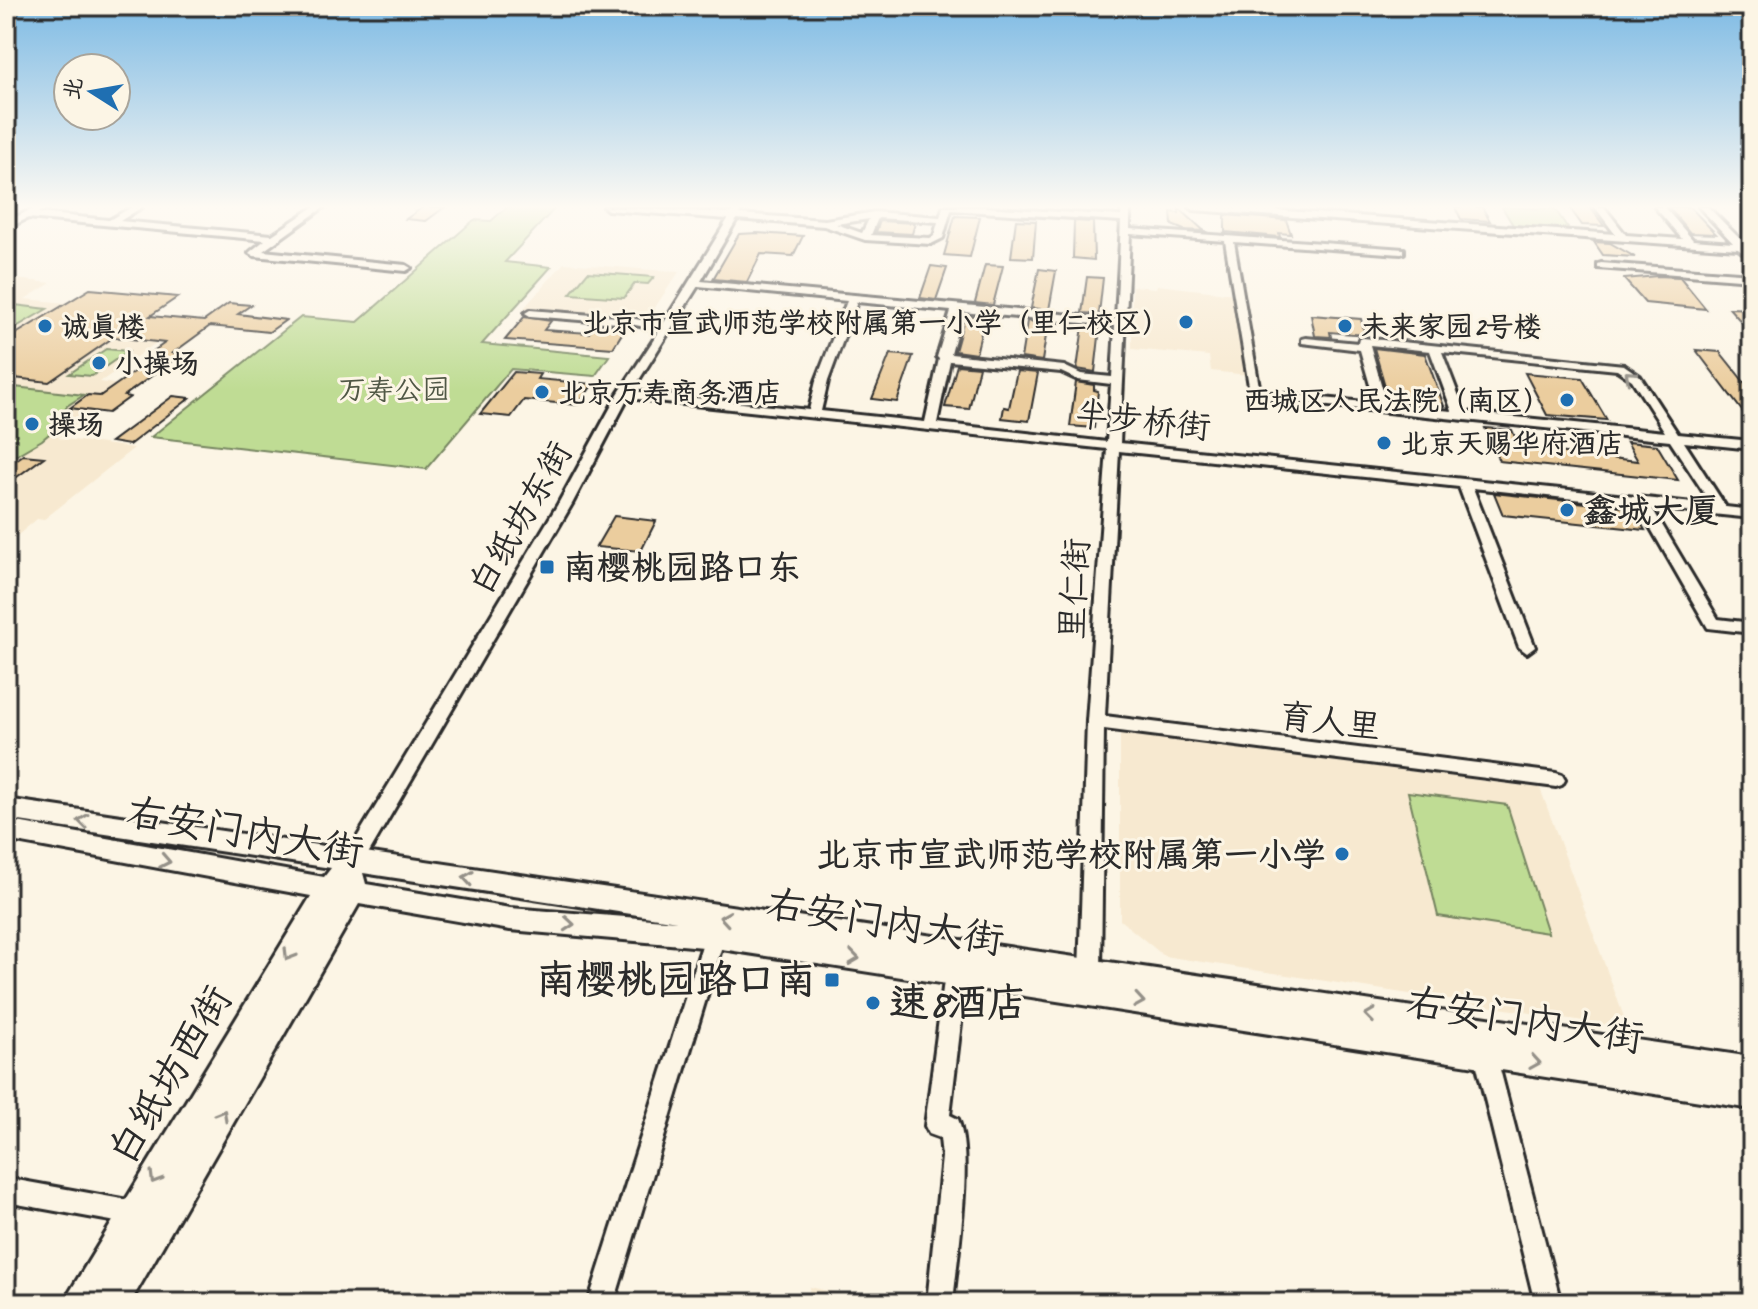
<svg xmlns="http://www.w3.org/2000/svg" width="1758" height="1309" font-family="Caveat,'LXGW WenKai TC',sans-serif">
  <style>
    .built { fill: #f7e9d0 }
    .green { fill: #bfdc94; stroke: #758460; stroke-width: 2 }
    .building { fill: #ebcd9e; stroke: #2b2b2b; stroke-width: 2 }
    .lines { fill: none; stroke-linecap: round; stroke-linejoin: round }
    .minor-casing { stroke: #2b2b2b; stroke-width: 6 }
    .major-casing { stroke: #2b2b2b; stroke-width: 6 }
    .minor { fill: #fcf5e5; fill-rule: evenodd }
    .major { fill: #fcf5e5; fill-rule: evenodd }
    .oneway { stroke: #949088 }
    .poi-dot { fill: #1f6fb2; stroke: #fcf5e5; stroke-width: 3 }
    .labels { text-anchor: middle; dominant-baseline: central; stroke-width: 6; stroke-linejoin: round; paint-order: stroke }
    .far-poi-label { font-size: 28px; font-weight: bold; fill: #2b2b2b; stroke: #fcf5e5; text-anchor: start }
    .far-park-label { font-size: 28px; fill: #505745; stroke: #fcf5e5 }
    .street-label { font-size: 34px; fill: #2b2b2b; stroke: #fcf5e5 }
    .poi-label { font-size: 34px; font-weight: bold; fill: #2b2b2b; stroke: #fcf5e5; text-anchor: start }
    .near-street-label { font-size: 40px; fill: #2b2b2b; stroke: #fcf5e5 }
    .near-poi-label { font-size: 40px; font-weight: bold; fill: #2b2b2b; stroke: #fcf5e5; text-anchor: end }
  </style>
  <rect width="100%" height="100%" fill="#fcf5e5"/>
  <filter id="ink" filterUnits="userSpaceOnUse"><feTurbulence type="fractalNoise" baseFrequency=".0125" numOctaves="2"/><feDisplacementMap in="SourceGraphic" scale="16" xChannelSelector="R" yChannelSelector="G"/><feConvolveMatrix kernelMatrix="1 2 1 2 8 2 1 2 1" color-interpolation-filters="sRGB"/></filter>
  <g filter="url(#ink)">
    <!-- built -->
    <g class="built">
      <polygon points="564,263 679,272 647,319 524,308"/>
      <polygon points="6,278 51,283 25,299 88,305 112,290 178,297 147,315 189,320 100,382 128,386 58,438 134,448 43,520 37,519 6,545"/>
      <polygon points="1157,285 1235,294 1248,375 1211,371 1209,356 1132,349 1132,286 1156,288"/>
      <polygon points="1120,734 1540,788 1628,1028 1164,956 1120,920"/>
      <polygon points="810,1287 876,1302 876,1303 806,1303"/>
    </g>
    <!-- green -->
    <g class="green">
      <polygon points="507,207 556,207 505,262 551,267 482,344 609,356 595,376 511,369 426,469 151,437 301,317 358,322 474,220 491,221"/>
      <polygon points="1502,207 1555,209 1569,230 1513,225"/>
      <polygon points="588,272 654,277 648,284 635,283 624,298 570,294"/>
      <polygon points="6,305 7,304 47,309 6,333"/>
      <polygon points="106,349 128,351 92,376 69,374"/>
      <polygon points="6,386 84,395 67,406 56,428 42,440 6,461"/>
      <polygon points="1408,792 1507,805 1548,933 1438,916"/>
    </g>
    <!-- building -->
    <g class="building">
      <polygon points="423,207 445,207 426,221 406,219"/>
      <polygon points="1455,207 1482,207 1490,221 1461,219"/>
      <polygon points="1569,207 1590,207 1604,226 1582,225"/>
      <polygon points="1668,207 1690,207 1716,234 1690,233"/>
      <polygon points="1179,208 1202,229 1205,231 1184,230 1172,225 1171,212 1179,213"/>
      <polygon points="1225,215 1286,220 1291,234 1279,233 1280,237 1225,232"/>
      <polygon points="955,216 980,217 970,257 944,255"/>
      <polygon points="1016,220 1036,221 1033,258 1011,257"/>
      <polygon points="880,221 915,223 912,234 876,232"/>
      <polygon points="1074,221 1093,222 1094,260 1073,258"/>
      <polygon points="739,234 757,233 803,236 793,256 761,254 747,282 713,279"/>
      <polygon points="1594,242 1610,243 1635,257 1603,255"/>
      <polygon points="985,265 1003,266 993,305 975,303"/>
      <polygon points="931,266 947,268 936,300 920,298"/>
      <polygon points="1039,269 1056,271 1049,310 1031,308"/>
      <polygon points="1657,276 1680,277 1706,309 1645,303 1624,279"/>
      <polygon points="1087,277 1103,278 1099,314 1082,313"/>
      <polygon points="90,289 178,297 150,316 204,321 229,303 251,305 238,314 286,320 269,332 210,326 173,353 182,354 124,396 130,397 108,413 70,408 88,395 100,396 161,353 152,352 165,343 114,337 49,382 6,377 6,340"/>
      <polygon points="1729,308 1752,309 1752,334"/>
      <polygon points="965,315 985,317 976,354 955,351"/>
      <polygon points="1311,315 1361,319 1365,335 1330,332 1331,337 1315,336"/>
      <polygon points="524,317 551,321 544,330 589,333 595,324 626,327 613,348 505,340"/>
      <polygon points="1027,321 1048,323 1042,361 1021,358"/>
      <polygon points="1083,326 1100,328 1095,372 1077,369"/>
      <polygon points="1374,348 1425,354 1444,406 1389,400"/>
      <polygon points="1696,350 1720,352 1752,392 1752,424"/>
      <polygon points="890,354 913,356 897,402 872,399"/>
      <polygon points="957,365 979,367 969,409 945,407"/>
      <polygon points="1017,371 1038,373 1029,421 1002,418 1004,407 1009,408"/>
      <polygon points="514,372 540,374 537,379 593,384 578,405 524,400 511,417 480,414"/>
      <polygon points="1525,373 1582,378 1607,420 1547,415"/>
      <polygon points="1076,382 1094,385 1094,390 1098,391 1094,428 1070,426"/>
      <polygon points="173,396 190,398 129,445 111,442"/>
      <polygon points="1485,428 1512,430 1520,448 1638,461 1627,442 1657,445 1678,480 1499,461"/>
      <polygon points="23,455 44,457 6,485 6,467"/>
      <polygon points="1494,493 1632,508 1645,530 1503,515"/>
      <polygon points="614,516 656,521 641,551 596,547"/>
    </g>
    <g class="lines">
      <defs>
        <g id="minor">
          <polygon points="132,207 142,207 120,221 272,235 314,207 324,207 263,251 406,265 411,268 406,271 254,256 249,253 251,251 265,240 28,218 23,215 28,212 109,220"/>
          <path d="M 604,207 L 731,213 L 735,207 L 743,207 L 739,214 L 825,220 L 875,212 L 940,217 L 943,207 L 984,207 L 1121,216 L 1122,207 L 1130,207 L 1130,229 L 1404,249 L 1404,253 L 1401,254 L 1234,242 L 1260,392 L 1375,403 L 1360,350 L 1302,343 L 1302,339 L 1306,338 L 1358,343 L 1359,339 L 1363,338 L 1624,365 L 1640,376 L 1678,434 L 1752,441 L 1752,449 L 1684,442 L 1726,507 L 1752,510 L 1752,518 L 1652,508 L 1718,619 L 1752,623 L 1752,633 L 1708,628 L 1638,506 L 1473,488 L 1535,647 L 1527,653 L 1519,647 L 1459,487 L 1119,451 L 1105,716 L 1556,773 L 1562,775 L 1565,780 L 1562,785 L 1556,787 L 1104,729 L 1101,974 L 1097,981 L 1090,984 L 1083,981 L 1079,974 L 1087,721 L 1107,449 L 628,398 L 572,504 L 361,866 L 354,868 L 347,866 L 344,860 L 347,854 L 558,504 L 618,394 L 660,330 L 630,324 L 530,316 L 525,313 L 530,310 L 630,318 L 663,324 L 728,219 L 608,210 ZM 951,210 L 1121,221 L 1116,319 L 701,281 L 737,219 L 824,226 L 865,240 L 931,244 L 943,238 ZM 878,218 L 938,222 L 934,236 L 930,238 L 871,235 ZM 869,219 L 862,233 L 836,224 ZM 1130,234 L 1225,241 L 1251,398 L 1670,441 L 1712,505 L 1120,443 ZM 698,286 L 847,301 L 816,381 L 809,410 L 632,391 ZM 857,302 L 951,311 L 937,357 L 939,359 L 925,422 L 821,411 L 828,381 ZM 962,312 L 1115,326 L 1112,377 L 1081,374 L 1064,366 L 951,354 ZM 1370,345 L 1430,351 L 1452,411 L 1387,405 ZM 1442,352 L 1617,370 L 1632,380 L 1665,432 L 1465,412 ZM 950,361 L 1061,372 L 1078,380 L 1111,384 L 1107,442 L 937,423 Z"/>
          <polygon points="1190,207 1229,207 1615,234 1595,207 1604,207 1626,235 1682,239 1655,207 1664,207 1693,240 1733,243 1699,207 1708,207 1752,251 1752,260 1738,249 1194,210"/>
          <polygon points="1601,263 1752,274 1752,280 1598,268 1598,264"/>
          <polygon points="715,927 722,929 725,936 614,1303 588,1303 705,936 708,929"/>
          <path d="M 956,963 L 963,966 L 967,973 L 950,1115 L 958,1119 C 974,1158 957,1258 953,1303 L 927,1303 L 942,1157 L 940,1138 L 929,1134 L 925,1126 L 945,973 L 949,966 Z"/>
          <polygon points="1485,1043 1493,1046 1496,1054 1561,1303 1535,1303 1474,1054 1477,1046"/>
          <polygon points="6,1178 133,1201 142,1204 145,1213 142,1222 133,1225 6,1202"/>
        </g>
        <g id="major">
          <polygon points="36,207 50,207 6,229 6,222"/>
          <path d="M 6,799 L 1752,1057 L 1752,1109 L 715,948 L 510,930 L 359,904 L 130,1303 L 63,1303 L 311,896 L 6,840 L 6,820 L 324,877 L 331,868 L 6,819 ZM 363,873 L 677,921 L 510,908 L 366,884 Z"/>
        </g>
      </defs>
      <!-- minor casing -->
      <use href="#minor" class="minor-casing"/>
      <!-- major casing -->
      <use href="#major" class="major-casing"/>
      <!-- minor -->
      <use href="#minor" class="minor"/>
      <!-- major -->
      <use href="#major" class="major"/>
    </g>
    <!-- one-way arrows -->
    <defs><path id="oneway-chevron" d="M-2-3.5L2.5 0L-2 3.5" fill="none" stroke-width="1.6" stroke-linecap="round" stroke-linejoin="round" transform="scale(2)"/></defs>
    <g class="oneway">
      <use href="#oneway-chevron" transform="translate(1630 376) rotate(-139)"/>
      <use href="#oneway-chevron" transform="translate(83 821) rotate(-172)"/>
      <use href="#oneway-chevron" transform="translate(165 861) rotate(11)"/>
      <use href="#oneway-chevron" transform="translate(468 878) rotate(-171)"/>
      <use href="#oneway-chevron" transform="translate(725 918) rotate(-171)"/>
      <use href="#oneway-chevron" transform="translate(569 924) rotate(5)"/>
      <use href="#oneway-chevron" transform="translate(289 955) rotate(121)"/>
      <use href="#oneway-chevron" transform="translate(854 958) rotate(8)"/>
      <use href="#oneway-chevron" transform="translate(1139 1001) rotate(9)"/>
      <use href="#oneway-chevron" transform="translate(1370 1015) rotate(-172)"/>
      <use href="#oneway-chevron" transform="translate(1535 1062) rotate(9)"/>
      <use href="#oneway-chevron" transform="translate(222 1115) rotate(-60)"/>
      <use href="#oneway-chevron" transform="translate(155 1178) rotate(121)"/>
    </g>
  </g>
  <!-- sky -->
  <linearGradient id="sky" x2="0" y2="1"><stop stop-color="#7dbae4"/><stop offset="0.53" stop-color="#fefaf3"/><stop offset="1" stop-color="#fefaf3" stop-opacity="0"/></linearGradient>
  <rect width="1758" height="390" fill="url(#sky)"/>
  <!-- markers -->
  <g class="poi-dot">
    <circle cx="1186" cy="322" r="8"/>
    <circle cx="45" cy="326" r="8"/>
    <circle cx="1345" cy="326" r="8"/>
    <circle cx="99" cy="363" r="8"/>
    <circle cx="542" cy="392" r="8"/>
    <circle cx="1567" cy="400" r="8"/>
    <circle cx="32" cy="424" r="8"/>
    <circle cx="1384" cy="443" r="8"/>
    <circle cx="1567" cy="510" r="8"/>
    <rect x="539" y="559" width="16" height="16" rx="4"/>
    <circle cx="1342" cy="854" r="8"/>
    <rect x="824" y="972" width="16" height="16" rx="4"/>
    <circle cx="873" cy="1003" r="8"/>
  </g>
  <g class="labels">
    <!-- far-poi labels -->
    <g class="far-poi-label">
      <text x="1170" y="322" text-anchor="end">北京市宣武师范学校附属第一小学（里仁校区）</text>
      <text x="61" y="326">诚真楼</text>
      <text x="1361" y="326">未来家园2号楼</text>
      <text x="115" y="363">小操场</text>
      <text x="558" y="392">北京万寿商务酒店</text>
      <text x="1551" y="400" text-anchor="end">西城区人民法院（南区）</text>
      <text x="48" y="424">操场</text>
      <text x="1400" y="443">北京天赐华府酒店</text>
    </g>
    <!-- far-park labels -->
    <g class="far-park-label">
      <text x="394" y="389">万寿公园</text>
    </g>
    <!-- street labels -->
    <g class="street-label">
      <text transform="translate(1143 420) rotate(6)">半步桥街</text>
      <text transform="translate(520 518) rotate(-60)">白纸坊东街</text>
      <text transform="translate(1074 589) rotate(-87)">里仁街</text>
      <text transform="translate(1330 721) rotate(7)">育人里</text>
    </g>
    <!-- poi labels -->
    <g class="poi-label">
      <text x="1583" y="510">鑫城大厦</text>
      <text x="563" y="567">南樱桃园路口东</text>
      <text x="1326" y="854" text-anchor="end">北京市宣武师范学校附属第一小学</text>
    </g>
    <!-- near-street labels -->
    <g class="near-street-label">
      <text transform="translate(245 832) rotate(10)">右安门内大街</text>
      <text transform="translate(885 922) rotate(9)">右安门内大街</text>
      <text transform="translate(1525 1020) rotate(9)">右安门内大街</text>
      <text transform="translate(170 1075) rotate(-59)">白纸坊西街</text>
    </g>
    <!-- near-poi labels -->
    <g class="near-poi-label">
      <text x="816" y="980">南樱桃园路口南</text>
      <text x="889" y="1003" text-anchor="start">速8酒店</text>
    </g>
  </g>
  <!-- margin -->
  <rect width="1758" height="1309" fill="none" stroke="#fcf5e5" stroke-width="32"/>
  <rect x="16" y="16" width="1726" height="1277" fill="none" stroke="#2b2b2b" stroke-width="3" filter="url(#ink)"/>
  <!-- north arrow -->
  <g transform="translate(92 92) rotate(281)"><circle r="38" fill="#fcf5e5" stroke="#a8a49b" stroke-width="2"/>
  <path d="M0-6L14 30L0 20L-14 30Z" fill="#1f6fb2"/>
  <text y="-12" font-size="22" font-weight="bold" text-anchor="middle" fill="#2b2b2b">北</text>
  </g>
</svg>
